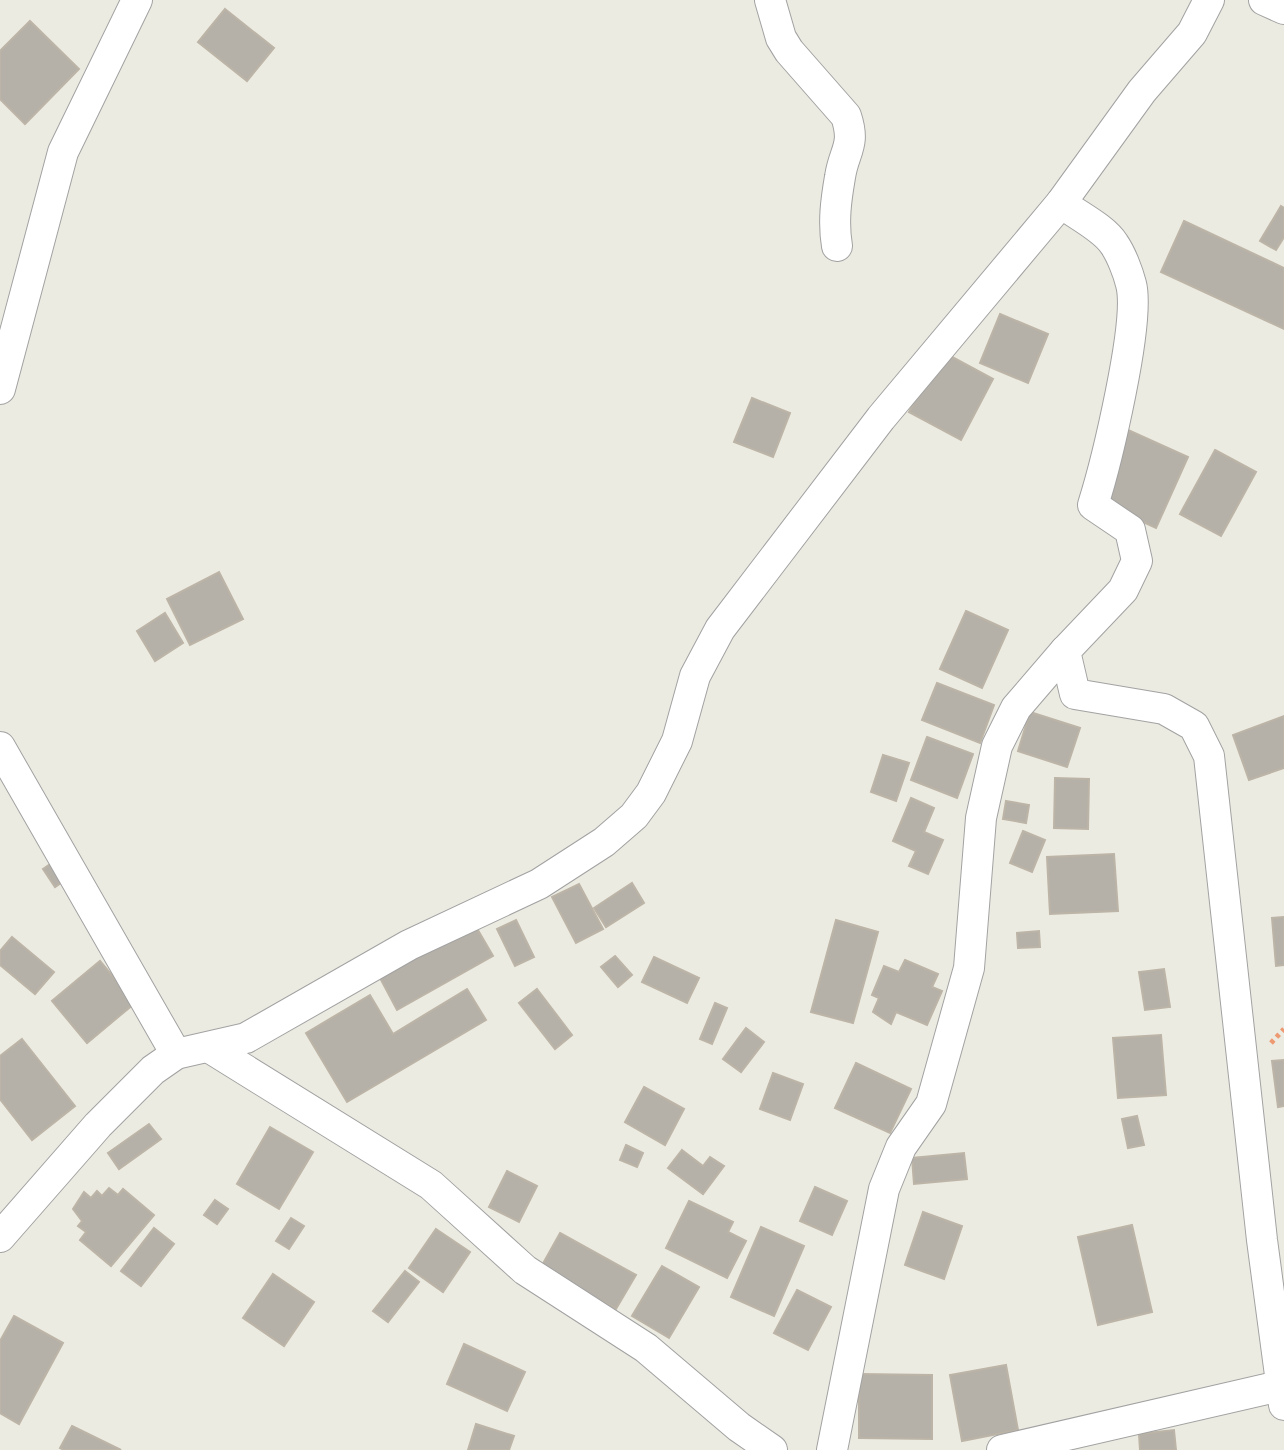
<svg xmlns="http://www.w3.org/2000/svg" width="1284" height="1450" font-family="'Public Sans',sans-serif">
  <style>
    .building { fill: #b5b1a8; stroke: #bcb4a6; stroke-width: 2 }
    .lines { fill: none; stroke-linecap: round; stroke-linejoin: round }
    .minor-casing { stroke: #a2a2a2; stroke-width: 32 }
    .path { stroke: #ed9972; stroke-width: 5; stroke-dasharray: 4 4; stroke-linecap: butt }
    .minor { stroke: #fff; stroke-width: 30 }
  </style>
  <rect width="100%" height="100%" fill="#ecebe2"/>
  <!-- building -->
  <g class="building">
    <polygon points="225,9 274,48 247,81 198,42"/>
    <polygon points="30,21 79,69 25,124 0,99 0,51"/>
    <polygon points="1281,206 1284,208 1284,237 1276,250 1260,241"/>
    <polygon points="1184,221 1284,268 1284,329 1161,272"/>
    <polygon points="1000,314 1048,334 1028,383 980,363"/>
    <polygon points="941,351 993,379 961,440 909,412"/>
    <polygon points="752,398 790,413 773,457 734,442"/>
    <polygon points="1128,430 1188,457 1156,528 1097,501"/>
    <polygon points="1215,450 1256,472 1221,536 1180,514"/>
    <polygon points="219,572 243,619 190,645 167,599"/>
    <polygon points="966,611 1008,630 982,688 940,669"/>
    <polygon points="165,613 183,643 155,661 137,631"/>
    <polygon points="937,683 994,705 980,743 922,720"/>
    <polygon points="1030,712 1080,728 1067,767 1018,751"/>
    <polygon points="1284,716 1284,768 1249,780 1233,735"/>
    <polygon points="927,737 973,754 957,798 911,780"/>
    <polygon points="883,755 909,763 896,801 871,792"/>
    <polygon points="1055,778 1089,779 1088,829 1054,828"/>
    <polygon points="911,798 934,808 924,832 943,840 928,874 909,866 916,851 893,841"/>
    <polygon points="1006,801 1029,805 1026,823 1003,819"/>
    <polygon points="1023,831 1045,840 1032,872 1010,863"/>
    <polygon points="1114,854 1118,911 1050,914 1047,857"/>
    <polygon points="59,858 71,876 55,887 43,869"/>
    <polygon points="632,883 644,903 606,927 594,908"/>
    <polygon points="579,884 603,929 576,943 552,897"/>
    <polygon points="1284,917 1284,965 1276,966 1272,918"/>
    <polygon points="516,920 534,957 515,966 497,929"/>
    <polygon points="836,920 878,932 853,1023 811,1012"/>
    <polygon points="475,925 493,956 397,1010 380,978"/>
    <polygon points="1039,931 1040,947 1018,948 1017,933"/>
    <polygon points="12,937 54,972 35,994 0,965 0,951"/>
    <polygon points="615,956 632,975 618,987 601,967"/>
    <polygon points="654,957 699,978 687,1003 642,982"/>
    <polygon points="905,960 938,974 932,987 942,991 927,1025 896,1012 891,1024 873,1012 879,998 872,995 884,966 899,972"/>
    <polygon points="100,961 135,1003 87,1043 52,1001"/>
    <polygon points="1164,969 1170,1007 1145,1010 1139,972"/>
    <polygon points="467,989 486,1020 347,1102 306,1033 370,995 393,1034"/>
    <polygon points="537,989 572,1035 555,1049 519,1003"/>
    <polygon points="715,1003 727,1008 712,1044 700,1039"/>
    <polygon points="746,1028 764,1042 741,1072 723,1059"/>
    <polygon points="1161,1035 1166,1095 1118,1098 1113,1038"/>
    <polygon points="22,1039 75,1106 32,1140 0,1099 0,1056"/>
    <polygon points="1284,1060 1284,1106 1278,1107 1272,1061"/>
    <polygon points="856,1063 911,1089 890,1133 835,1108"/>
    <polygon points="773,1073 803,1084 790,1120 760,1109"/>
    <polygon points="644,1087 684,1109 665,1145 625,1122"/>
    <polygon points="1137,1116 1144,1145 1128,1148 1122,1119"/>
    <polygon points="149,1124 161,1139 119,1169 108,1153"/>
    <polygon points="270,1127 313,1152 279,1209 237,1184"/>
    <polygon points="626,1145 643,1153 637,1167 620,1160"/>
    <polygon points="682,1150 703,1166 710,1157 724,1166 703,1194 668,1168"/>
    <polygon points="964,1153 967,1179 914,1184 912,1158"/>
    <polygon points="507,1171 537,1186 519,1222 489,1207"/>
    <polygon points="815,1187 847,1201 832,1235 800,1221"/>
    <polygon points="109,1188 118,1195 123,1189 154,1215 111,1266 80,1240 86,1232 78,1226 82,1221 73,1209 84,1192 91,1198 97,1191 102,1196"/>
    <polygon points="215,1200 228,1209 217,1224 204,1215"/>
    <polygon points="689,1201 733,1222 728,1232 746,1241 727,1278 666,1248"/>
    <polygon points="923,1212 962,1226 944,1279 905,1265"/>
    <polygon points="291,1218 304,1226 289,1249 276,1241"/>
    <polygon points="1132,1225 1152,1312 1098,1325 1078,1237"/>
    <polygon points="761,1227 804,1246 774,1316 731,1297"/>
    <polygon points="154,1228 174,1244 141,1286 121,1271"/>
    <polygon points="436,1229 470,1252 443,1292 409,1268"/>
    <polygon points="560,1233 636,1275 616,1309 541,1267"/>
    <polygon points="662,1266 699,1287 669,1338 632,1316"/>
    <polygon points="405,1271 419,1282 388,1322 373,1311"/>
    <polygon points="273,1274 314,1302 284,1346 243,1318"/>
    <polygon points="797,1290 831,1307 808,1350 774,1333"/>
    <polygon points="14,1316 63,1343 19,1424 0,1413 0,1341"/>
    <polygon points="464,1344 525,1372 507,1411 447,1384"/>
    <polygon points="1006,1365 1018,1430 962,1441 950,1375"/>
    <polygon points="859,1374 932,1375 932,1439 859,1438"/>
    <polygon points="476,1424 514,1436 509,1450 468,1450"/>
    <polygon points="72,1426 121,1450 64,1450 60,1448"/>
    <polygon points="1174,1430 1176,1450 1140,1450 1139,1434"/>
  </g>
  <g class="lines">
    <defs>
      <g id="minor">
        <path d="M 770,0 L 781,38 L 789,51 L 846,116 C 856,146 844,150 840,177 C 836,200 833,222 837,246"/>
        <polyline points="1264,0 1284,9"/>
        <path d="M 1061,203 C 1077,215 1104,228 1114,244 C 1121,254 1128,272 1131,284 C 1141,321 1106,464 1093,505 L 1130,530 L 1137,561 L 1123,590 L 1065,651 L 1075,694 L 1164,709 L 1194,726 L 1209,756 L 1262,1240 L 1284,1405"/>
        <polyline points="0,389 63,152 137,0"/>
        <polyline points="0,747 176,1054"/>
        <polyline points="210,1048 431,1185 525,1270 646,1348 739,1427 772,1450"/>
        <polyline points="0,1237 98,1125 153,1070 176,1054 246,1038 409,945 539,884 604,842 634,816 651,793 677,741 695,676 720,629 881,418 1061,203 1142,91 1192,33 1209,0"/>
        <polyline points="832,1450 884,1189 901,1147 931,1104 969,968 981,818 997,746 1016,708 1065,651"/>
        <polyline points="1002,1450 1284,1385"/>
      </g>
    </defs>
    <!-- minor casing -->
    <use href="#minor" class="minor-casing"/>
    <!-- path -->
    <polyline class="path" points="1271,1043 1284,1029"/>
    <!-- minor -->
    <use href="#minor" class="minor"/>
  </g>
</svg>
